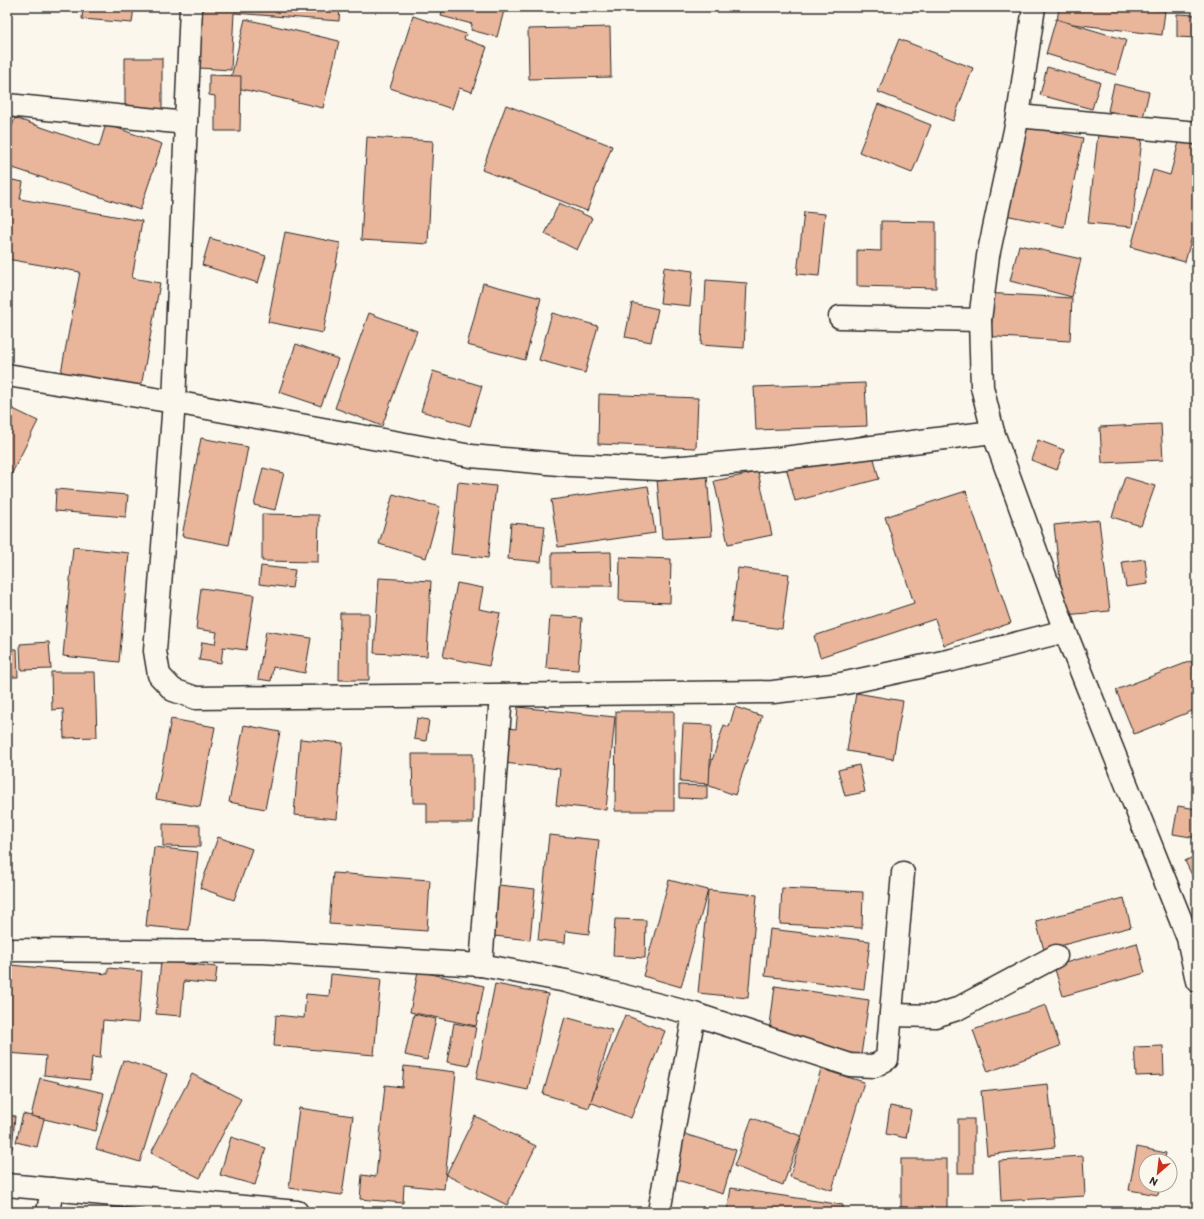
<svg xmlns="http://www.w3.org/2000/svg" width="1204" height="1219" font-family="Itim,sans-serif">
  <style>
    .building { fill: #e9b59b; stroke: #2b2b2b }
    .lines { fill: none; stroke-linecap: round; stroke-linejoin: round }
    .minor-casing { stroke: #2b2b2b; stroke-width: 25 }
    .minor { stroke: #fbf7ec; stroke-width: 22 }
  </style>
  <rect width="100%" height="100%" fill="#fbf7ec"/>
  <filter id="ink" filterUnits="userSpaceOnUse"><feTurbulence type="fractalNoise" baseFrequency=".025" numOctaves="2"/><feDisplacementMap in="SourceGraphic" scale="8" xChannelSelector="R" yChannelSelector="G"/><feConvolveMatrix kernelMatrix="1 2 1 2 8 2 1 2 1" color-interpolation-filters="sRGB"/></filter>
  <g filter="url(#ink)">
    <!-- building -->
    <g class="building">
      <polygon points="83,7 134,7 132,23 82,19"/>
      <polygon points="187,7 340,7 339,21 234,13 231,70 183,67"/>
      <polygon points="443,7 505,7 497,37 471,30 472,24 441,16"/>
      <polygon points="1059,7 1134,7 1165,11 1162,35 1057,22"/>
      <polygon points="1177,14 1197,15 1197,38 1177,37"/>
      <polygon points="413,16 466,34 464,39 487,47 472,92 459,88 452,109 390,88"/>
      <polygon points="245,19 339,41 323,108 229,86"/>
      <polygon points="1056,19 1126,40 1116,75 1046,54"/>
      <polygon points="610,27 611,77 529,79 528,29"/>
      <polygon points="899,39 973,68 953,121 878,92"/>
      <rect x="125" y="58" width="37" height="58"/>
      <polygon points="1047,67 1100,82 1092,109 1040,95"/>
      <polygon points="209,75 241,76 240,131 215,131 215,96 209,95"/>
      <polygon points="1114,84 1149,92 1143,118 1108,111"/>
      <polygon points="878,104 931,125 912,173 859,152"/>
      <polygon points="506,105 612,146 587,211 482,170"/>
      <polygon points="15,118 99,147 106,124 162,144 140,210 13,168 12,171 7,170 7,140"/>
      <polygon points="1023,125 1083,138 1064,227 1005,215"/>
      <polygon points="1099,125 1143,130 1132,227 1088,223"/>
      <polygon points="1182,131 1197,135 1197,235 1193,233 1185,262 1131,247 1153,170 1170,175"/>
      <polygon points="367,137 433,141 428,244 361,240"/>
      <polygon points="7,179 23,182 20,199 142,221 132,278 160,283 139,398 59,383 80,272 7,259"/>
      <polygon points="559,203 592,218 577,250 545,234"/>
      <polygon points="804,212 825,214 819,276 797,274"/>
      <polygon points="881,221 936,222 936,288 857,286 857,250 881,251"/>
      <polygon points="285,232 340,243 323,333 268,322"/>
      <polygon points="210,238 266,256 258,283 202,265"/>
      <polygon points="1019,245 1081,259 1072,297 1010,281"/>
      <polygon points="664,267 693,271 690,306 660,303"/>
      <polygon points="706,280 747,283 744,348 701,345 703,301 705,301"/>
      <polygon points="483,283 541,298 525,360 467,345"/>
      <polygon points="984,293 1072,298 1070,341 981,336"/>
      <polygon points="632,303 658,309 651,342 625,337"/>
      <polygon points="369,313 417,331 382,426 335,408"/>
      <polygon points="552,313 598,326 585,373 539,360"/>
      <polygon points="296,344 338,359 321,406 279,392"/>
      <polygon points="433,371 482,386 470,426 421,411"/>
      <polygon points="865,383 867,426 756,430 754,387"/>
      <polygon points="599,394 698,398 696,448 598,444"/>
      <polygon points="7,406 38,421 9,479 7,478"/>
      <polygon points="1161,424 1163,460 1102,463 1100,427"/>
      <polygon points="868,434 879,479 795,501 783,456"/>
      <polygon points="201,438 248,447 229,545 182,536"/>
      <polygon points="1038,440 1064,450 1057,470 1031,460"/>
      <polygon points="263,468 284,473 275,510 254,505"/>
      <polygon points="758,472 772,535 728,544 714,481"/>
      <polygon points="707,475 712,536 662,539 657,479"/>
      <polygon points="1125,477 1155,486 1141,526 1112,517"/>
      <polygon points="458,482 496,486 488,558 451,554"/>
      <polygon points="648,486 655,533 558,547 551,500"/>
      <polygon points="56,489 128,495 126,517 55,511"/>
      <polygon points="966,491 1011,623 944,645 935,619 820,657 814,636 914,603 885,517"/>
      <polygon points="393,494 440,507 426,558 379,544"/>
      <polygon points="262,514 319,515 318,562 262,561"/>
      <polygon points="1099,520 1110,611 1064,615 1054,525"/>
      <polygon points="511,523 545,526 541,562 508,559"/>
      <polygon points="73,547 129,553 119,662 63,656"/>
      <polygon points="611,552 612,586 552,586 552,553"/>
      <polygon points="620,557 671,559 670,603 619,601"/>
      <polygon points="1145,559 1148,584 1126,587 1122,562"/>
      <polygon points="261,566 295,570 292,588 259,584"/>
      <polygon points="738,568 789,574 782,629 731,622"/>
      <polygon points="379,578 431,581 427,656 374,653"/>
      <polygon points="457,583 483,588 479,609 500,613 489,666 443,657"/>
      <polygon points="201,588 254,595 246,650 223,647 221,663 199,660 202,642 215,644 217,632 196,629"/>
      <polygon points="340,613 369,613 369,680 339,680"/>
      <polygon points="550,616 582,618 578,670 546,668"/>
      <polygon points="266,631 311,638 305,673 273,667 271,681 258,679"/>
      <polygon points="49,642 51,669 21,670 20,644"/>
      <polygon points="7,649 17,649 18,677 7,677"/>
      <polygon points="1191,661 1197,677 1197,709 1134,734 1116,690"/>
      <polygon points="51,672 95,672 97,737 64,738 63,709 52,710"/>
      <polygon points="856,693 903,701 893,759 847,751"/>
      <polygon points="518,707 615,717 606,810 556,805 560,769 494,762 498,727 516,729"/>
      <polygon points="735,707 762,716 735,795 704,784 724,725 729,727"/>
      <polygon points="616,711 674,711 674,811 615,811"/>
      <polygon points="417,718 429,720 426,741 414,739"/>
      <polygon points="171,719 215,727 200,807 156,799"/>
      <polygon points="683,724 712,725 709,784 680,782"/>
      <polygon points="244,725 280,732 265,809 229,802"/>
      <polygon points="300,739 343,743 337,819 294,815"/>
      <polygon points="412,754 473,754 473,823 427,823 427,803 413,803"/>
      <polygon points="859,765 865,792 845,796 838,770"/>
      <polygon points="679,785 707,786 707,799 679,798"/>
      <polygon points="1178,806 1197,809 1197,838 1173,834"/>
      <polygon points="163,824 200,825 200,847 163,846"/>
      <polygon points="549,835 599,840 589,934 566,931 565,943 538,940"/>
      <polygon points="218,837 252,849 234,900 200,888"/>
      <polygon points="154,847 198,852 189,930 146,926"/>
      <polygon points="1197,855 1197,885 1185,861"/>
      <polygon points="333,873 430,880 427,931 329,924"/>
      <polygon points="669,880 708,890 681,987 643,976"/>
      <polygon points="490,884 535,889 530,940 485,935"/>
      <polygon points="782,888 863,892 862,928 780,924"/>
      <polygon points="708,890 757,895 748,998 698,993"/>
      <polygon points="1124,898 1131,927 1044,950 1036,921"/>
      <polygon points="615,919 646,920 645,958 613,956"/>
      <polygon points="770,929 870,941 864,989 765,976"/>
      <polygon points="1137,943 1145,973 1063,996 1054,966"/>
      <polygon points="161,961 217,967 215,984 184,981 181,1016 156,1014"/>
      <polygon points="11,965 108,974 108,968 142,971 138,1023 103,1020 100,1058 92,1057 90,1080 44,1075 46,1056 7,1053 7,1016"/>
      <polygon points="418,971 484,986 476,1026 410,1012"/>
      <polygon points="331,974 381,979 374,1055 274,1046 276,1015 304,1018 306,994 329,996"/>
      <polygon points="495,984 548,994 528,1090 476,1079"/>
      <polygon points="775,986 869,1000 861,1055 768,1041"/>
      <polygon points="1046,1005 1060,1046 988,1072 973,1030"/>
      <polygon points="414,1014 436,1019 427,1060 405,1055"/>
      <polygon points="625,1015 665,1031 631,1118 590,1102"/>
      <polygon points="565,1017 612,1030 589,1108 543,1094"/>
      <polygon points="454,1023 476,1027 469,1066 447,1062"/>
      <polygon points="1163,1046 1164,1075 1136,1076 1134,1047"/>
      <polygon points="123,1060 167,1074 140,1162 96,1149"/>
      <polygon points="404,1066 456,1072 444,1189 404,1185 403,1203 360,1199 362,1175 376,1177 385,1085 402,1087"/>
      <polygon points="821,1069 864,1082 832,1190 790,1177"/>
      <polygon points="192,1074 241,1099 200,1178 151,1153"/>
      <polygon points="40,1078 104,1093 96,1131 31,1116"/>
      <polygon points="1048,1084 1055,1147 987,1155 981,1091"/>
      <polygon points="890,1106 911,1110 906,1138 886,1134"/>
      <polygon points="299,1108 353,1116 342,1195 289,1188"/>
      <polygon points="23,1114 44,1119 37,1147 16,1142"/>
      <polygon points="7,1115 15,1116 12,1149 7,1148"/>
      <polygon points="475,1116 536,1146 507,1205 446,1175"/>
      <polygon points="752,1118 801,1136 783,1185 734,1166"/>
      <rect x="958" y="1119" width="16" height="54"/>
      <polygon points="675,1131 736,1150 723,1194 661,1175"/>
      <polygon points="231,1137 266,1148 255,1185 220,1175"/>
      <polygon points="1137,1147 1166,1153 1164,1161 1146,1161 1146,1185 1160,1185 1158,1195 1129,1190"/>
      <polygon points="1083,1156 1085,1196 1001,1201 999,1161"/>
      <rect x="901" y="1159" width="46" height="53"/>
      <polygon points="731,1188 843,1205 842,1212 727,1212"/>
    </g>
    <g class="lines">
      <defs>
        <g id="minor">
          <polyline points="191,7 174,402 155,651 159,675 173,690 196,698 773,692 841,684 952,660 1065,631"/>
          <polyline points="1034,7 1018,116 988,256 980,320 982,387 993,432 1065,631 1188,938 1197,981"/>
          <polyline points="7,105 186,123"/>
          <polyline points="1018,116 1197,133"/>
          <polyline points="840,317 980,320"/>
          <polyline points="7,375 174,402 471,456 570,465 659,469 776,459 993,432"/>
          <polyline points="7,950 263,952 481,965 566,981 694,1014 850,1065 874,1066 887,1059 903,873"/>
          <polyline points="481,965 501,695"/>
          <polyline points="891,1015 935,1016 957,1009 1056,956"/>
          <polyline points="7,1185 297,1212"/>
          <polyline points="48,1212 52,1189"/>
          <polyline points="659,1212 694,1014"/>
        </g>
      </defs>
      <!-- minor casing -->
      <use href="#minor" class="minor-casing"/>
      <!-- minor -->
      <use href="#minor" class="minor"/>
    </g>
  </g>
  <!-- margin -->
  <rect width="1204" height="1219" fill="none" stroke="#fbf7ec" stroke-width="24"/>
  <rect x="12" y="12" width="1180" height="1195" fill="none" stroke="#2b2b2b" stroke-width="1.5" filter="url(#ink)"/>
  <!-- north arrow -->
  <g transform="translate(1158 1173) rotate(208)"><circle r="19" fill="#fbf7ec" stroke="#a8a59f"/>
  <path d="M0-3L7 15L0 10L-7 15Z" fill="#c8321e"/>
  <text y="-6" font-size="11" font-weight="bold" text-anchor="middle" fill="#2b2b2b">N</text>
  </g>
</svg>
